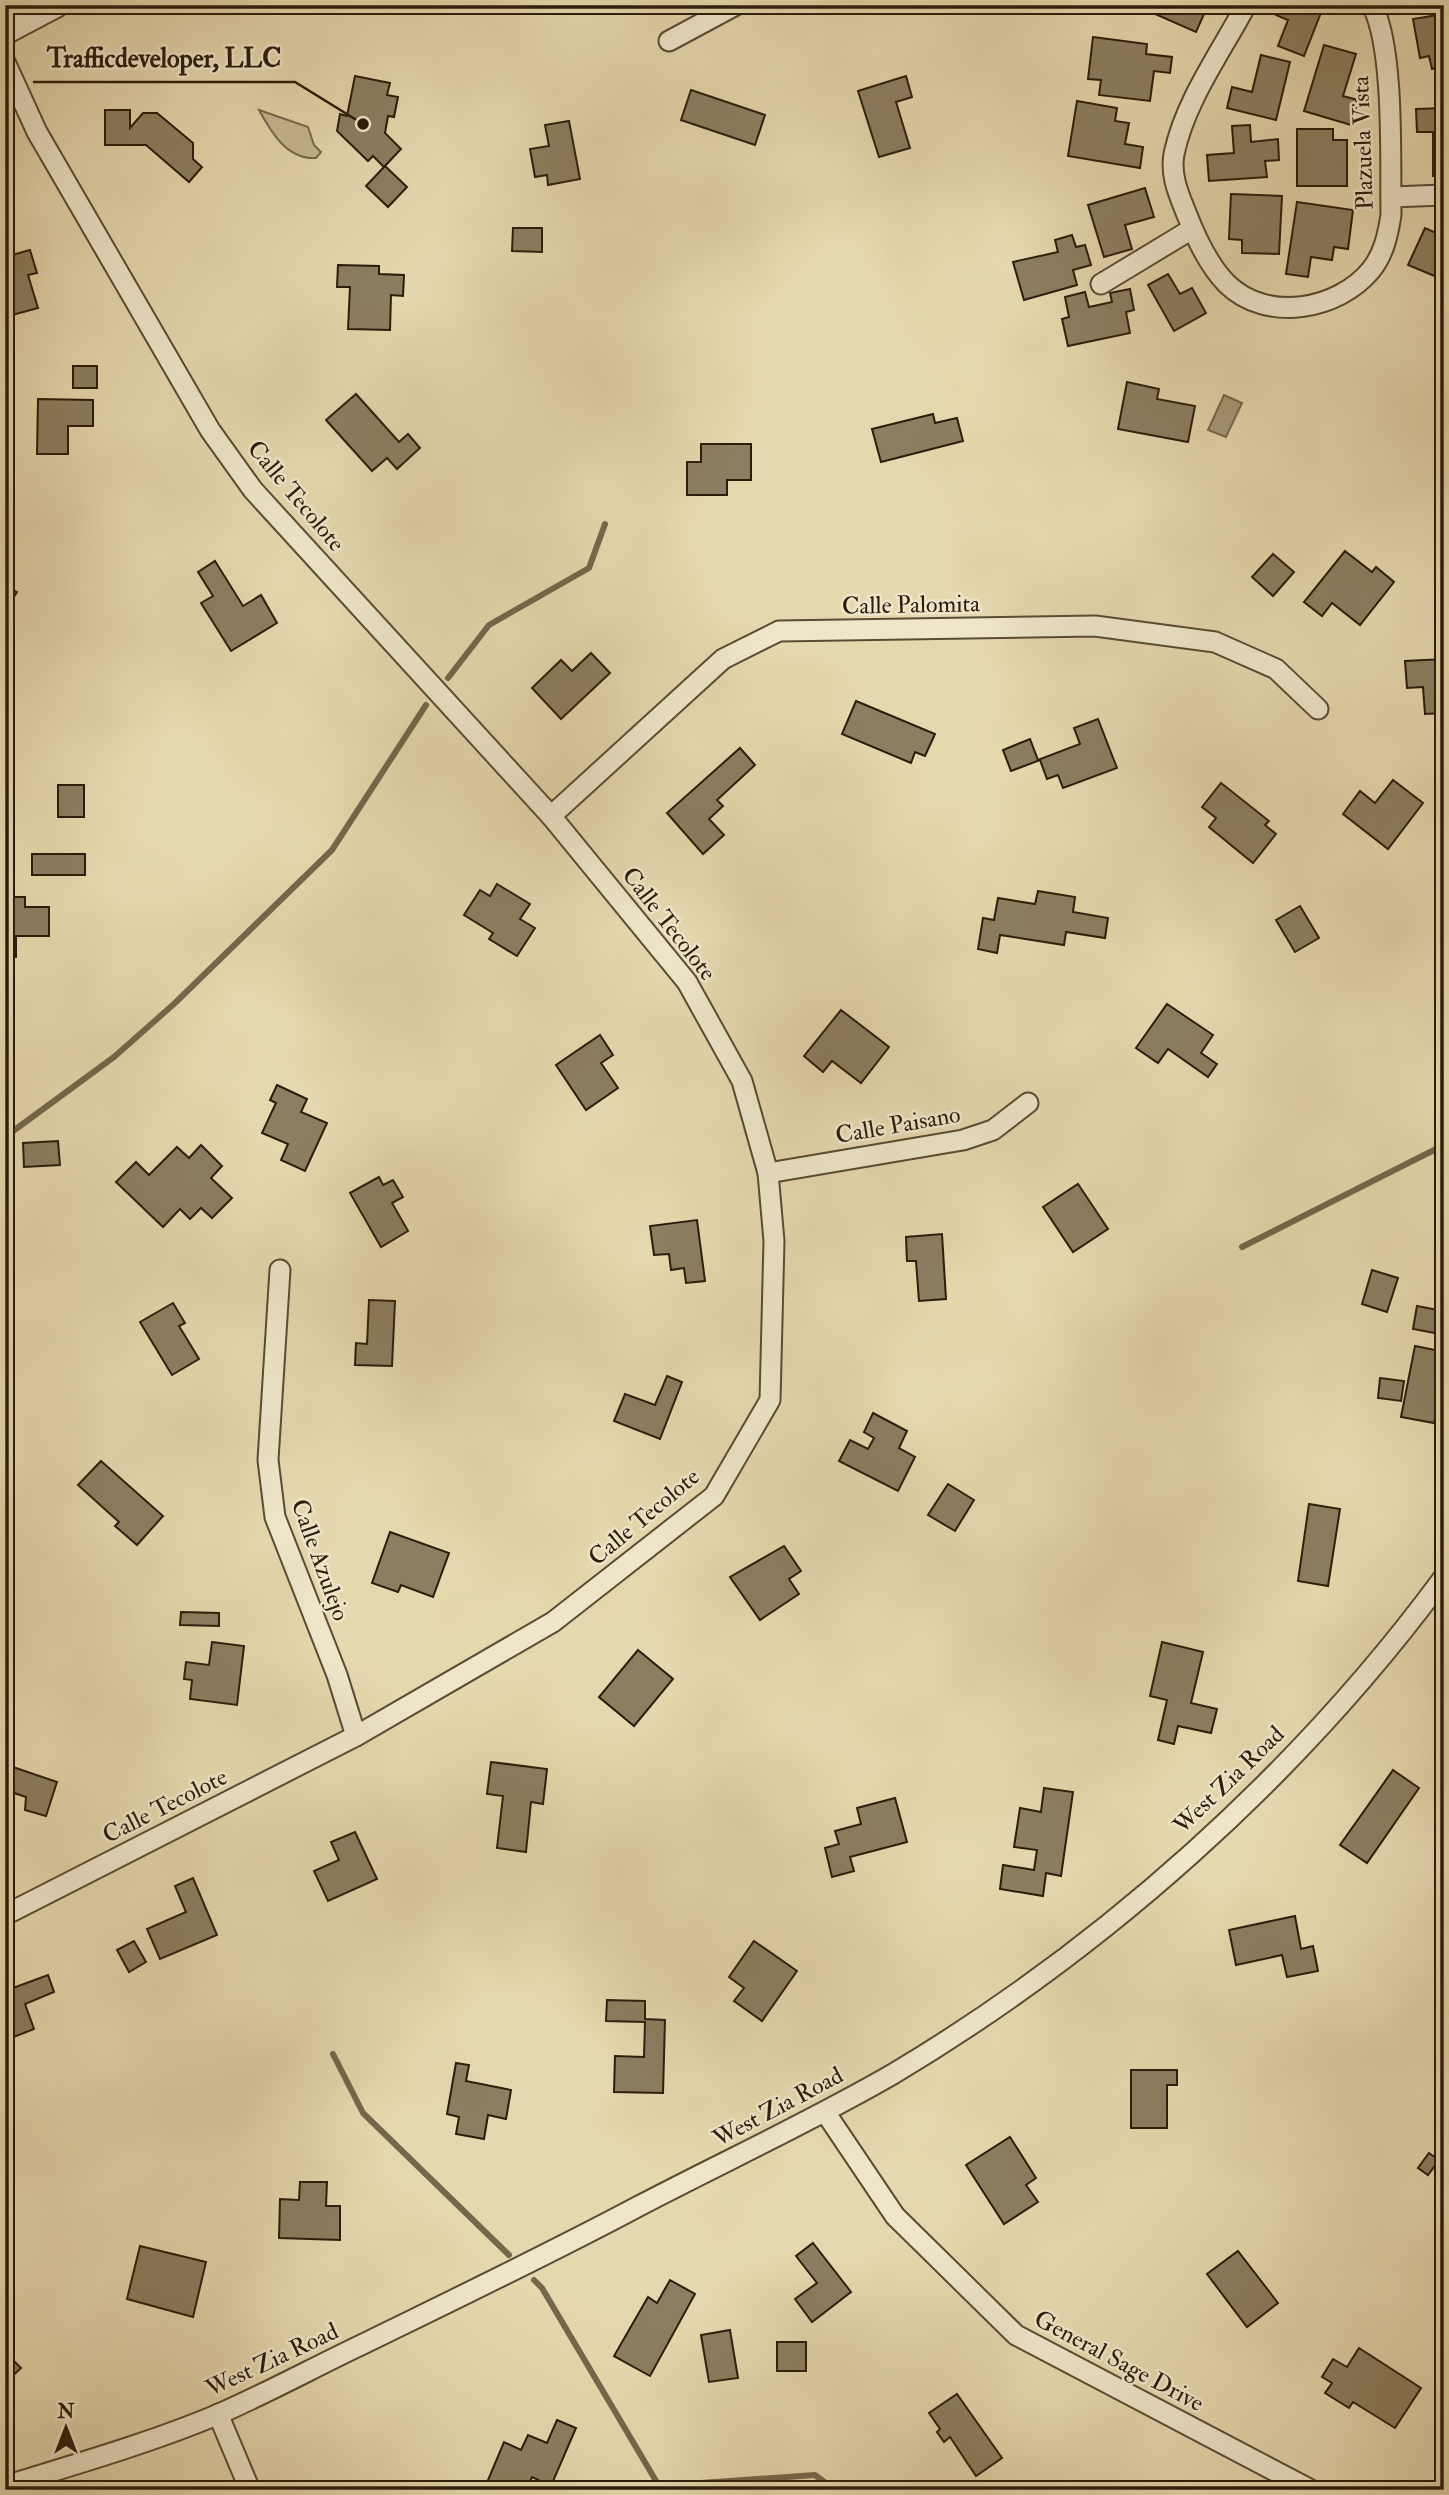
<svg xmlns="http://www.w3.org/2000/svg" width="1449" height="2495" font-family="'IM FELL Double Pica',serif">
  <style>
    .green { fill: #c6b892; stroke: #786a4f; stroke-width: 2 }
    .water { fill: #a69877; stroke: #75664c; stroke-width: 2 }
    .lines { fill: none; stroke-linecap: round; stroke-linejoin: round }
    .stream { stroke: #75664c; stroke-width: 6 }
    .building { fill: #8c7e60; stroke: #2b1c0c; stroke-width: 2 }
    .minor-casing { stroke: #5a4b34; stroke-width: 23 }
    .tertiary-casing { stroke: #5a4b34; stroke-width: 28 }
    .minor { stroke: #efe6ca; stroke-width: 19 }
    .tertiary { stroke: #efe6ca; stroke-width: 24 }
    .labels { text-anchor: middle; dominant-baseline: central; stroke-width: 5; stroke-linejoin: round; paint-order: stroke }
    .street-label { font-size: 24px; fill: #2b1c0c; stroke: #efe6ca }
    .leader { fill: none; stroke: #2b1c0c; stroke-width: 2.5 }
    .callout-dot { fill: #2b1c0c; stroke: #efe6ca; stroke-width: 2.5 }
    .callout-label { font-size: 26px; text-anchor: middle; font-weight: bold; fill: #2b1c0c; stroke: #efe6ca; stroke-width: 5; stroke-linejoin: round; paint-order: stroke }
  </style>
  <rect width="100%" height="100%" fill="#e6d8ae"/>
  <filter id="stains"><feTurbulence type="fractalNoise" baseFrequency=".00286" numOctaves="4"/><feColorMatrix values="0 0 0 0 .2 0 0 0 0 .09 0 0 0 0 .02 0 0 0 .5 -.17"/></filter>
  <radialGradient id="worn" r=".72"><stop offset=".6" stop-color="#630" stop-opacity="0"/><stop offset="1" stop-color="#630" stop-opacity=".3"/></radialGradient>
  <!-- green -->
  <path class="green" d="M 259,110 L 308,127 L 314,145 L 321,152 L 316,158 C 287,160 271,132 259,110 Z"/>
  <!-- water -->
  <polygon class="water" points="1224,395 1242,403 1226,437 1208,430"/>
  <g class="lines">
    <!-- stream -->
    <g class="stream">
      <polyline points="448,678 489,625 589,568 605,524"/>
      <polyline points="5,1137 114,1057 175,1003 332,850 426,705"/>
      <polyline points="1242,1247 1444,1145"/>
      <polyline points="333,2054 363,2113 509,2255"/>
      <polyline points="534,2280 542,2288 659,2486 815,2475 835,2490"/>
    </g>
  </g>
  <!-- building -->
  <g class="building">
    <polygon points="1148,5 1208,5 1196,32 1146,10"/>
    <polygon points="1280,5 1324,5 1304,56 1278,46 1288,20 1276,15"/>
    <polygon points="1444,14 1444,66 1432,69 1429,56 1420,58 1413,19"/>
    <polygon points="1093,37 1147,44 1146,54 1172,57 1170,73 1154,71 1150,101 1099,95 1101,80 1088,79"/>
    <polygon points="1324,45 1356,54 1343,96 1358,100 1351,125 1304,111"/>
    <polygon points="1261,55 1290,62 1276,120 1227,108 1232,87 1252,92"/>
    <polygon points="355,76 390,83 387,95 398,97 394,117 388,116 385,133 401,149 384,167 373,156 368,161 337,131 340,114 347,116"/>
    <polygon points="906,76 912,97 896,102 910,148 879,157 858,91"/>
    <polygon points="691,90 765,115 755,145 681,120"/>
    <polygon points="1077,101 1117,108 1115,121 1129,123 1125,144 1143,147 1140,168 1068,156"/>
    <polygon points="1444,108 1444,176 1433,176 1433,132 1417,132 1416,109"/>
    <polygon points="105,110 130,110 130,128 143,113 157,113 193,143 193,159 202,167 189,182 146,145 105,145"/>
    <polygon points="569,121 580,179 548,185 547,175 535,177 530,149 549,146 545,125"/>
    <polygon points="1250,125 1251,142 1278,139 1279,160 1265,161 1267,177 1209,181 1207,155 1234,153 1232,126"/>
    <polygon points="1297,129 1333,129 1333,140 1347,140 1347,186 1297,186"/>
    <polygon points="385,166 407,187 388,207 366,186"/>
    <polygon points="1145,188 1154,217 1125,225 1132,249 1104,257 1088,205"/>
    <polygon points="1231,194 1282,196 1279,254 1242,253 1242,240 1229,239"/>
    <polygon points="1297,202 1353,210 1348,249 1334,247 1332,260 1311,257 1308,277 1286,274"/>
    <polygon points="1441,221 1444,223 1444,280 1408,265 1425,228 1436,233"/>
    <polygon points="513,228 542,228 542,252 512,251"/>
    <polygon points="1072,235 1076,247 1085,245 1091,265 1073,270 1077,285 1024,300 1013,262 1058,252 1055,240"/>
    <polygon points="30,250 37,273 28,275 38,308 5,317 5,257"/>
    <polygon points="338,265 379,266 379,274 404,275 403,296 391,295 390,330 348,329 350,287 337,287"/>
    <polygon points="1168,274 1180,294 1192,288 1206,313 1174,331 1148,285"/>
    <polygon points="1130,289 1134,310 1126,312 1130,333 1068,346 1062,319 1069,317 1065,297 1085,292 1089,307 1112,302 1110,293"/>
    <rect x="73" y="366" width="24" height="22"/>
    <polygon points="1127,382 1159,389 1157,399 1195,406 1188,442 1118,429"/>
    <polygon points="356,394 399,442 408,434 420,448 397,469 387,458 372,471 326,420"/>
    <polygon points="38,399 93,400 93,426 68,426 68,454 37,454"/>
    <polygon points="933,414 935,423 957,418 963,441 881,462 872,429"/>
    <polygon points="701,444 751,444 751,480 727,480 727,495 687,495 687,462 701,462"/>
    <polygon points="1345,551 1372,572 1376,567 1394,582 1360,625 1332,603 1322,616 1304,602"/>
    <polygon points="1273,554 1294,572 1273,596 1252,577"/>
    <polygon points="215,561 243,606 261,595 277,623 231,651 201,603 213,596 198,572"/>
    <polygon points="5,585 17,592 5,611"/>
    <polygon points="591,653 610,673 561,719 532,688 561,660 572,671"/>
    <polygon points="1444,659 1444,713 1425,714 1423,687 1407,688 1405,661"/>
    <polygon points="856,701 935,734 925,756 915,752 911,763 842,734"/>
    <polygon points="1098,719 1117,768 1063,788 1058,775 1047,779 1040,760 1011,771 1003,750 1030,739 1038,760 1080,744 1074,728"/>
    <polygon points="740,748 755,765 717,800 723,806 709,819 724,835 703,854 667,813"/>
    <polygon points="1393,780 1423,803 1388,849 1343,814 1360,791 1375,803"/>
    <polygon points="1221,783 1269,821 1265,825 1276,834 1253,863 1209,827 1216,818 1202,807"/>
    <rect x="58" y="785" width="26" height="32"/>
    <rect x="32" y="854" width="53" height="21"/>
    <polygon points="497,884 530,904 520,919 535,928 517,956 489,939 493,933 464,915 480,890 490,896"/>
    <polygon points="1038,891 1075,897 1073,912 1108,918 1105,938 1066,932 1064,945 1000,935 997,953 978,949 983,918 994,920 998,898 1035,904"/>
    <polygon points="5,897 25,897 25,907 49,907 49,936 16,936 16,957 5,957"/>
    <polygon points="1300,906 1319,938 1295,952 1276,920"/>
    <polygon points="1167,1004 1213,1035 1201,1053 1217,1064 1208,1077 1168,1049 1158,1063 1136,1048"/>
    <polygon points="841,1010 889,1047 861,1083 832,1061 823,1072 804,1056"/>
    <polygon points="600,1035 613,1055 601,1063 618,1088 586,1110 556,1065"/>
    <polygon points="277,1085 307,1099 301,1112 327,1123 305,1171 281,1160 288,1144 262,1133 276,1103 270,1100"/>
    <polygon points="58,1141 60,1165 24,1167 23,1143"/>
    <polygon points="201,1145 222,1166 211,1178 232,1198 212,1218 201,1208 190,1219 180,1209 163,1227 116,1182 136,1162 149,1175 177,1147 189,1158"/>
    <polygon points="379,1177 383,1185 393,1180 403,1197 392,1203 408,1231 381,1247 350,1193"/>
    <polygon points="1078,1184 1108,1229 1073,1252 1043,1207"/>
    <polygon points="697,1220 705,1281 686,1283 684,1268 671,1270 669,1254 654,1255 650,1226"/>
    <polygon points="942,1234 946,1299 919,1301 916,1261 907,1261 906,1237"/>
    <polygon points="1372,1270 1398,1278 1387,1312 1362,1304"/>
    <polygon points="369,1300 395,1301 392,1366 355,1365 356,1343 367,1344"/>
    <polygon points="173,1303 185,1323 179,1326 199,1359 172,1375 140,1322"/>
    <polygon points="1417,1306 1438,1310 1435,1333 1413,1329"/>
    <polygon points="1440,1324 1444,1325 1444,1395 1440,1395 1434,1423 1401,1417 1415,1346 1435,1350"/>
    <polygon points="667,1376 682,1382 660,1439 614,1421 625,1394 655,1405"/>
    <polygon points="1380,1378 1404,1381 1401,1401 1378,1398"/>
    <polygon points="873,1413 907,1431 899,1448 915,1457 898,1491 839,1461 850,1440 868,1449 874,1438 864,1432"/>
    <polygon points="101,1461 163,1516 137,1545 115,1526 119,1522 78,1485"/>
    <polygon points="948,1484 974,1500 955,1531 928,1515"/>
    <polygon points="1309,1504 1340,1509 1328,1586 1298,1581"/>
    <polygon points="390,1532 449,1553 433,1597 401,1585 398,1592 372,1583"/>
    <polygon points="784,1546 801,1571 789,1579 799,1594 760,1620 730,1577"/>
    <polygon points="181,1612 219,1613 219,1626 180,1625"/>
    <polygon points="212,1642 244,1646 237,1705 190,1699 192,1680 184,1679 186,1662 209,1665"/>
    <polygon points="1162,1642 1203,1652 1191,1703 1217,1709 1211,1733 1178,1726 1174,1744 1158,1740 1167,1700 1150,1696"/>
    <polygon points="638,1650 673,1679 634,1726 599,1697"/>
    <polygon points="5,1722 13,1722 10,1766 57,1782 46,1816 25,1810 26,1797 5,1790"/>
    <polygon points="491,1762 547,1769 543,1804 531,1802 526,1852 497,1848 503,1796 487,1794"/>
    <polygon points="1393,1770 1419,1788 1367,1863 1340,1845"/>
    <polygon points="1044,1788 1073,1792 1061,1876 1046,1873 1043,1896 1000,1889 1003,1865 1034,1870 1037,1850 1014,1847 1020,1808 1041,1812"/>
    <polygon points="895,1798 907,1842 850,1857 854,1871 832,1877 825,1848 839,1844 835,1831 861,1824 857,1808"/>
    <polygon points="355,1832 377,1879 328,1901 314,1871 339,1860 331,1842"/>
    <polygon points="193,1878 217,1935 160,1959 147,1929 186,1912 175,1886"/>
    <polygon points="1295,1916 1301,1949 1313,1946 1318,1971 1287,1977 1282,1955 1236,1965 1229,1930"/>
    <polygon points="134,1941 146,1962 129,1972 117,1950"/>
    <polygon points="754,1941 797,1971 762,2021 734,2001 744,1988 729,1977"/>
    <polygon points="48,1975 54,1992 25,2004 34,2029 6,2040 5,1991"/>
    <polygon points="607,2000 645,2001 645,2019 665,2020 663,2093 614,2092 615,2056 644,2057 645,2022 606,2021"/>
    <polygon points="456,2063 469,2065 466,2081 511,2090 506,2119 488,2115 484,2139 456,2134 459,2117 447,2114"/>
    <polygon points="1131,2070 1177,2070 1177,2085 1167,2085 1167,2128 1131,2128"/>
    <polygon points="1010,2137 1036,2178 1026,2185 1038,2202 1004,2224 966,2165"/>
    <polygon points="1429,2153 1439,2160 1428,2175 1418,2168"/>
    <polygon points="300,2182 327,2182 326,2206 340,2206 340,2240 279,2238 280,2199 299,2200"/>
    <polygon points="813,2243 851,2292 812,2322 795,2299 817,2283 796,2256"/>
    <polygon points="140,2246 206,2262 193,2317 127,2299"/>
    <polygon points="1238,2251 1278,2303 1247,2327 1207,2274"/>
    <polygon points="670,2280 695,2294 650,2376 614,2356 648,2297 657,2303"/>
    <polygon points="730,2330 738,2378 709,2382 701,2335"/>
    <rect x="777" y="2342" width="29" height="29"/>
    <polygon points="1359,2348 1421,2388 1395,2428 1353,2402 1349,2408 1325,2393 1332,2383 1322,2377 1333,2359 1347,2367"/>
    <polygon points="5,2352 21,2368 5,2383"/>
    <polygon points="957,2394 1002,2458 976,2476 950,2437 944,2442 937,2432 940,2429 929,2413"/>
    <polygon points="557,2420 576,2428 551,2486 532,2477 526,2490 499,2490 486,2485 504,2442 521,2450 528,2435 547,2443"/>
  </g>
  <g class="lines">
    <defs>
      <g id="minor">
        <path d="M 1246,5 C 1221,52 1185,101 1174,154 C 1170,176 1179,195 1187,215 C 1196,238 1210,267 1227,284 C 1267,323 1338,310 1371,270 C 1384,254 1388,234 1391,215 C 1390,163 1395,49 1372,5"/>
        <polyline points="669,41 736,5"/>
        <polyline points="5,62 37,132 210,430 253,490 551,816 687,982 742,1081 768,1173 774,1241 770,1400 714,1496 553,1622 356,1736 5,1915"/>
        <polyline points="1391,197 1444,195"/>
        <polyline points="1101,284 1192,229"/>
        <polyline points="551,816 723,659 779,631 1095,626 1215,642 1276,669 1318,709"/>
        <polyline points="768,1173 963,1140 993,1130 1028,1103"/>
        <polyline points="280,1270 268,1460 275,1517 337,1675 356,1736"/>
        <polyline points="825,2112 895,2216 1016,2335 1311,2490"/>
        <polyline points="218,2414 250,2490"/>
        <path d="M 5,2486 C 76,2464 150,2443 219,2414 C 267,2393 313,2368 359,2346 C 453,2300 547,2255 639,2206 C 723,2162 810,2122 893,2074 C 1104,1948 1298,1775 1444,1577"/>
      </g>
      <polyline id="tertiary" points="5,32 56,5"/>
    </defs>
    <!-- minor casing -->
    <use href="#minor" class="minor-casing"/>
    <!-- tertiary casing -->
    <use href="#tertiary" class="tertiary-casing"/>
    <!-- minor -->
    <use href="#minor" class="minor"/>
    <!-- tertiary -->
    <use href="#tertiary" class="tertiary"/>
  </g>
  <g class="labels">
    <!-- street labels -->
    <g class="street-label">
      <text transform="translate(1363 143) rotate(-92)">Plazuela Vista</text>
      <text transform="translate(296 496) rotate(50)">Calle Tecolote</text>
      <text transform="translate(911 605) rotate(-1)">Calle Palomita</text>
      <text transform="translate(669 924) rotate(52)">Calle Tecolote</text>
      <text transform="translate(898 1125) rotate(-10)">Calle Paisano</text>
      <text transform="translate(644 1517) rotate(-40)">Calle Tecolote</text>
      <text transform="translate(320 1560) rotate(70)">Calle Azulejo</text>
      <text transform="translate(1229 1780) rotate(-44)">West Zia Road</text>
      <text transform="translate(165 1806) rotate(-27)">Calle Tecolote</text>
      <text transform="translate(778 2107) rotate(-28)">West Zia Road</text>
      <text transform="translate(272 2360) rotate(-25)">West Zia Road</text>
      <text transform="translate(1119 2361) rotate(28)">General Sage Drive</text>
    </g>
  </g>
  <!-- callouts -->
  <path class="leader" d="M363 124L295 82H33"/>
  <circle class="callout-dot" cx="363" cy="124" r="7"/>
  <g class="callout-label">
    <text x="164" y="67">Trafficdeveloper, LLC</text>
  </g>
  <!-- margin -->
  <rect width="1449" height="2495" fill="none" stroke="#e6d8ae" stroke-width="28"/>
  <rect x="7" y="7" width="1435" height="2481" fill="none" stroke="#2b1c0c" stroke-width="3.5"/>
  <rect x="14" y="14" width="1421" height="2467" fill="none" stroke="#2b1c0c" stroke-width="2"/>
  <!-- north arrow -->
  <g transform="translate(66 2428)" stroke="#efe6ca" stroke-width="5" paint-order="stroke">
  <path d="M0-5L12 26L0 18L-12 26Z" fill="#2b1c0c"/>
  <text y="-10" font-size="19" font-weight="bold" text-anchor="middle" fill="#2b1c0c">N</text>
  </g>
  <rect width="100%" height="100%" filter="url(#stains)"/>
  <rect width="100%" height="100%" fill="url(#worn)"/>
</svg>
